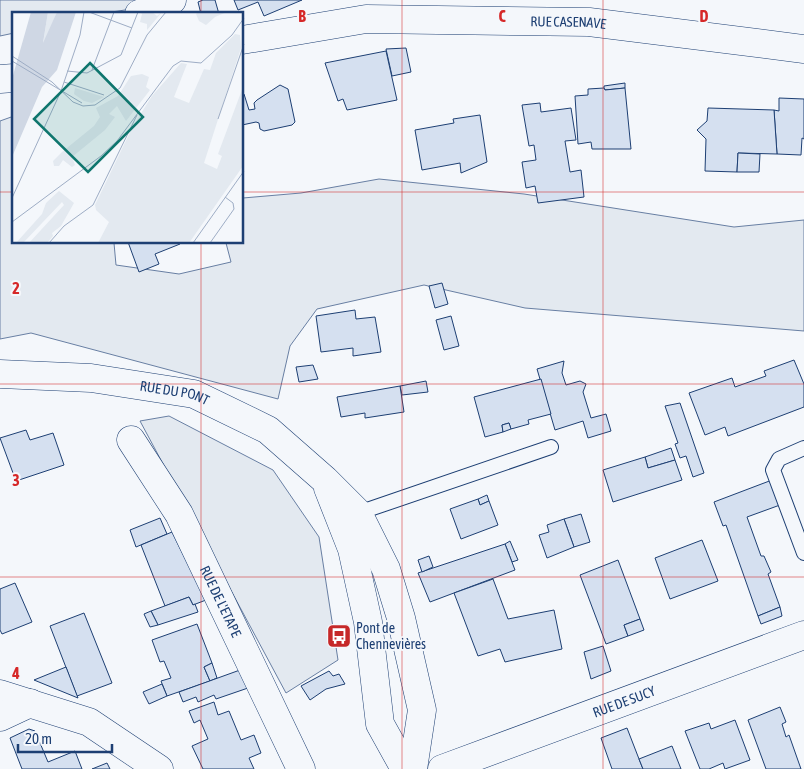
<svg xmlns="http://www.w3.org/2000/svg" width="804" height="769" font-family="'Asap Condensed',sans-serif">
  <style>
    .green { fill: #e3e9f0; stroke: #687fa3 }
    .building { fill: #d5e0f0; stroke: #1d3f73 }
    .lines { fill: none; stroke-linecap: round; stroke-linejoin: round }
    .service-casing { stroke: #1d3f73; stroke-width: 16 }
    .minor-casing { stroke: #1d3f73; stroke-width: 29 }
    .tertiary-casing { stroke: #1d3f73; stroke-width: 29 }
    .secondary-casing { stroke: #1d3f73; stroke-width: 29 }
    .service { stroke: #f4f7fb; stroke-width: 14 }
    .minor { stroke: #f4f7fb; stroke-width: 28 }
    .tertiary { stroke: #f4f7fb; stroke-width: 28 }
    .secondary { stroke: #f4f7fb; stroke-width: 28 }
    .grid { fill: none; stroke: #d62828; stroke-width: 1; stroke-opacity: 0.55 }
    .labels { text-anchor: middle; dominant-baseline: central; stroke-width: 4; stroke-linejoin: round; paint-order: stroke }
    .street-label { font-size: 14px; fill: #1d3f73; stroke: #f4f7fb }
    .poi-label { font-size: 14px; fill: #1d3f73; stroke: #f4f7fb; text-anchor: start }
    .inset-road { fill: none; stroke: #9eadc5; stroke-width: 1 }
    .view { fill: #0f766e; fill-opacity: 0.15; stroke: #0f766e; stroke-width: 2.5 }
    .inset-edge { fill: none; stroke: #1d3f73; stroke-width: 2.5 }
    .grid-label { font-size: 16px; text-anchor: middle; font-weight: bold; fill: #d62828; stroke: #f4f7fb; stroke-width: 4; stroke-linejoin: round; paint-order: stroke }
  </style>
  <rect width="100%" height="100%" fill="#f4f7fb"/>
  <!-- green -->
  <g class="green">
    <path d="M 0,0 L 164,0 C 112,18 68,14 14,14 L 14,33 L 0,36 Z"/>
    <polygon points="14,116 14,242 114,243 116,265 179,274 231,262 226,243 242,242 243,198 301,193 379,179 524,194 734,227 804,220 804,331 525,308 424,285 317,309 290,346 278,399 31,333 0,339 0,121"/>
    <polygon points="169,416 273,470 319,537 338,660 286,693 140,421"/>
  </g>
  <!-- building -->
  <g class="building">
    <polygon points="203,0 215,0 219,14 201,14 198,2"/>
    <polygon points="234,0 302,0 264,16 258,2 238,10"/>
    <polygon points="406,48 411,72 392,76 386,49"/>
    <polygon points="386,51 397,100 347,110 343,99 338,101 325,63"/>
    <polygon points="625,83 625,88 605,90 604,88 604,86"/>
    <polygon points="280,85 288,89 295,122 292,125 264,131 260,129 259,123 256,122 242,125 242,95 244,94 249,110 255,109 254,103 257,100"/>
    <polygon points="604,88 605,90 625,88 631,149 592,149 591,142 578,144 575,96 588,95 588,89"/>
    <polygon points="779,98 804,99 804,139 802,138 801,155 777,154 774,110 779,111"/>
    <polygon points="540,103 541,112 571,108 576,140 565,141 570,172 581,170 584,197 538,203 535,186 526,188 522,162 536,160 534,145 529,146 522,105"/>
    <polygon points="708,108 774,110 777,154 738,153 737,172 705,171 706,139 697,130 707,121"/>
    <polygon points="480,115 487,162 461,173 460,163 422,170 415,130 454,123 453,119"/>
    <polygon points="738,153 760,154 759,172 737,172"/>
    <polygon points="128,242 180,242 180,244 155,254 159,264 139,272"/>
    <polygon points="442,283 448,304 435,308 429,286"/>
    <polygon points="355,310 356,319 375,317 381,352 353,356 353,348 321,352 316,316"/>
    <polygon points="451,316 459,346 444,350 436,320"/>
    <polygon points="794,360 804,384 804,407 728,436 725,427 705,435 689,393 732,378 735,387 766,376 764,371"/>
    <polygon points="564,361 562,373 566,385 580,381 586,384 583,392 591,418 606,414 611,431 588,438 583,421 555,430 537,369"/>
    <polygon points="313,365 318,379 299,382 296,367"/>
    <polygon points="541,379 551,414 528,420 529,424 511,429 509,423 502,425 503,432 485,437 474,397"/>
    <polygon points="426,381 428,392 402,395 400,386"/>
    <polygon points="400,386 404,412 365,418 365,413 341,417 337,397"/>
    <polygon points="680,403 704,473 693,477 686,456 680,458 675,444 678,443 665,406"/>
    <polygon points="509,423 511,429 503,432 502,425"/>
    <polygon points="26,430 30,440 53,433 64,465 16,481 0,438"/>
    <polygon points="671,448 675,460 648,468 645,457"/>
    <polygon points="645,457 648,468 675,460 682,480 613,502 603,470"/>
    <polygon points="772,480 780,505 747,517 761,556 764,556 771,572 768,574 780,607 758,616 726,525 723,526 714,502"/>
    <polygon points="487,495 489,501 480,505 478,499"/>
    <polygon points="478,499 480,505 489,501 498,525 461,539 450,509"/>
    <polygon points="581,514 590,542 574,547 564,519"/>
    <polygon points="160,518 167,534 136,547 130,530"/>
    <polygon points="564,519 574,547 547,558 539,535 549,532 547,525"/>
    <polygon points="172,532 206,600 193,605 189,597 165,606 141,545"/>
    <polygon points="702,540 718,581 670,599 655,558"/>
    <polygon points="510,541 518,560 512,562 505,544"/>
    <polygon points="505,544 515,570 430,602 418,573"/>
    <polygon points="429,556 433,567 422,572 418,560"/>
    <polygon points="618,560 640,619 624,625 628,636 606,644 580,575"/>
    <polygon points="493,579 508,619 554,610 562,649 505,662 500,649 478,656 454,593"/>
    <polygon points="15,583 32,622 2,634 0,630 0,589"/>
    <polygon points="189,597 193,605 195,604 198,612 158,625 151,611"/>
    <polygon points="780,607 782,616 761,624 758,616"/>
    <polygon points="151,611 158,625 150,627 144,614"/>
    <polygon points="84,613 112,683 77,696 50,626"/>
    <polygon points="640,619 644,630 628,636 624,625"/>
    <polygon points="197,624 212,663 204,667 210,681 167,696 161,681 171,678 164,661 160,662 152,640"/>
    <polygon points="603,646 611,671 591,679 584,652"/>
    <polygon points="212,663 217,678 210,681 204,667"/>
    <polygon points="66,667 78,698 34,680"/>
    <polygon points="240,670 248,688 216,699 214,695 198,702 196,697 183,702 179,692"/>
    <polygon points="329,671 333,676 339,674 345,684 326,689 310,700 301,686"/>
    <polygon points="162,684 167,696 149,704 143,692"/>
    <polygon points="214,702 218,715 229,711 241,740 254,735 261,753 249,758 254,769 203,769 192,746 208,739 200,720 194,723 189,711"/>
    <polygon points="780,707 786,722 782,724 786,737 789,735 801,769 766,769 748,720"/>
    <polygon points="735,720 750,760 725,769 723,763 709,769 700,769 685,731 709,723 711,729"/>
    <polygon points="627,728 639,759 643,769 612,769 601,738"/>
    <polygon points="29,729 35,731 48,762 75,751 82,769 22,769 10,738"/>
    <polygon points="672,746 681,769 643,769 639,759"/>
    <polygon points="107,763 110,769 92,769"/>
  </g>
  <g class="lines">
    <defs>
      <g id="service">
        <polyline points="804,448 779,459 773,470 804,553"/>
        <polyline points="358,513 551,447"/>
      </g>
      <g id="minor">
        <polyline points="139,14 172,0"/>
        <path id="s1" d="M 131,440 L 179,514 L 301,769"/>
        <polyline points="0,694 89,722 159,769"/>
        <polyline points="0,717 30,703"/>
      </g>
      <g id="tertiary">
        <path id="s2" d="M 242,40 L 366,19 L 589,22 L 804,49"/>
        <polyline points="0,79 14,78"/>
      </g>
      <g id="secondary">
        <path id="s3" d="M 0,374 L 91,378 L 194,394 L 268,430 L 325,480 L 358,513 L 386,569 L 401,618 L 422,710 L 413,769"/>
        <polyline points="328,488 352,549 368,622 380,724 405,769"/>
        <path id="s4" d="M 442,769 L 804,635"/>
      </g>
    </defs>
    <!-- service casing -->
    <use href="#service" class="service-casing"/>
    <!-- minor casing -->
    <use href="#minor" class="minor-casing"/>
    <!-- tertiary casing -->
    <use href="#tertiary" class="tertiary-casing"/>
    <!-- secondary casing -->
    <use href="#secondary" class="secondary-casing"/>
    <!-- service -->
    <use href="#service" class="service"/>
    <!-- minor -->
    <use href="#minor" class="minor"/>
    <!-- tertiary -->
    <use href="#tertiary" class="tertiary"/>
    <!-- secondary -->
    <use href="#secondary" class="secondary"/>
  </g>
  <!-- grid -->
  <path class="grid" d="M 201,0 L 201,14M 402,0 L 402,769M 603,0 L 603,769M 0,192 L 14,192M 242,192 L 804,192M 201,242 L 201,769M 0,384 L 804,384M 0,577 L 804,577"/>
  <!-- icons -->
  <defs>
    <symbol id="bus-square" viewBox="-11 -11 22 22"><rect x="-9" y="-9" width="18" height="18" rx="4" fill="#c62828" stroke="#f4f7fb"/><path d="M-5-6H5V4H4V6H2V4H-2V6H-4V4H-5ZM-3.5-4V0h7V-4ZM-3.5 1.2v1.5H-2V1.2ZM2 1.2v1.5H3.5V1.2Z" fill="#fff"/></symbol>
  </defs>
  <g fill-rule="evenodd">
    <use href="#bus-square" x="325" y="622" width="28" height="28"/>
  </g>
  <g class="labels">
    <!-- street labels -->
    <g class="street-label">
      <text stroke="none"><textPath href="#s2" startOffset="328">RUE CASENAVE</textPath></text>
      <text stroke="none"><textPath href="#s3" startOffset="176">RUE DU PONT</textPath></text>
      <text stroke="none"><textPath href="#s1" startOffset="185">RUE DE L'ETAPE</textPath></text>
      <text stroke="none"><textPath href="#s4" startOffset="194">RUE DE SUCY</textPath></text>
    </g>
    <!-- poi labels -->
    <g class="poi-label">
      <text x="356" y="628">Pont de<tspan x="356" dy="16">Chennevières</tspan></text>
    </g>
  </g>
  <!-- overview -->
  <g transform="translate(12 12)">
    <rect width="231" height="231" fill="#f4f7fb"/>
    <path d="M 36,0 L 45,0 L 35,28 L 31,32 ZM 128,0 L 140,0 L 145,4 L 150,0 L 135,18 L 135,12 L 128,10 L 130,2 ZM 186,0 L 215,0 L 203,5 L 194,13 L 187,9 L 184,2 ZM 223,22 L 228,23 L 229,36 L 192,151 L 205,157 L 210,144 L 206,142 L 231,75 L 231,154 L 177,231 L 86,231 L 97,210 L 84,198 L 83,193 L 121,114 L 140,84 L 169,51 L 175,52 L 162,85 L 177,91 L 192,57 L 198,58 L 204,41 ZM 130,62 L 137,65 L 134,75 L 138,78 L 114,109 L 105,94 L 97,102 L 103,105 L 93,118 L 60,145 L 63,153 L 60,155 L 51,148 L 47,154 L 42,154 L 41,149 L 50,140 L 82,114 L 88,105 L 84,96 L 106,84 L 119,64 ZM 63,76 L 92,85 L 80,91 L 72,89 L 62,82 ZM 47,179 L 62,191 L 49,214 L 40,221 L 41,224 L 35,231 L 17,231 L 52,193 L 50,190 L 11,231 L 4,231 L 30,202 L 34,191 Z" fill="#e3e9f0"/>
    <path d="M 19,0 L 36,0 L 31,31 L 45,0 L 64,0 L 45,58 L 30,75 L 0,145 L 0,67 Z" fill="#cfd7e4"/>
    <path class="inset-road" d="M 77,0 L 120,16M 0,44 L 40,70 L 61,90 L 71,94 L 83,93 L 108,76 L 135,23 L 154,0M 0,49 L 70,91M 80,58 L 102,0M 55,59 L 75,61 L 109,43 L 126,0M 52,70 L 92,83M 49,79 L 68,23 L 72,0M 206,107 L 232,32M 0,186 L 49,79M 0,210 L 89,144 L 105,129 L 161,54 L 169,49 L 189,51 L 220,23 L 232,6M 37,231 L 52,214 L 81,193 L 125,103M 181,231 L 232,159M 198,231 L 222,197 L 221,191 L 213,185"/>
    <path class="view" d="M 78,51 L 131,105 L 76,160 L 22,107 Z"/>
    <rect width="231" height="231" class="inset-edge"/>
  </g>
  <g class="grid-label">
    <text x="302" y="22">B</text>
    <text x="502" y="22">C</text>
    <text x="704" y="22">D</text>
    <text x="16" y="294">2</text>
    <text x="16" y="486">3</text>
    <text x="16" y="679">4</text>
  </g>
  <!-- scale -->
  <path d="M18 744v8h94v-8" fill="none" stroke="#1d3f73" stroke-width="2.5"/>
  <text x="25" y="744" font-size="15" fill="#1d3f73" stroke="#f4f7fb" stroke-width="4" paint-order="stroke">20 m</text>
</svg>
